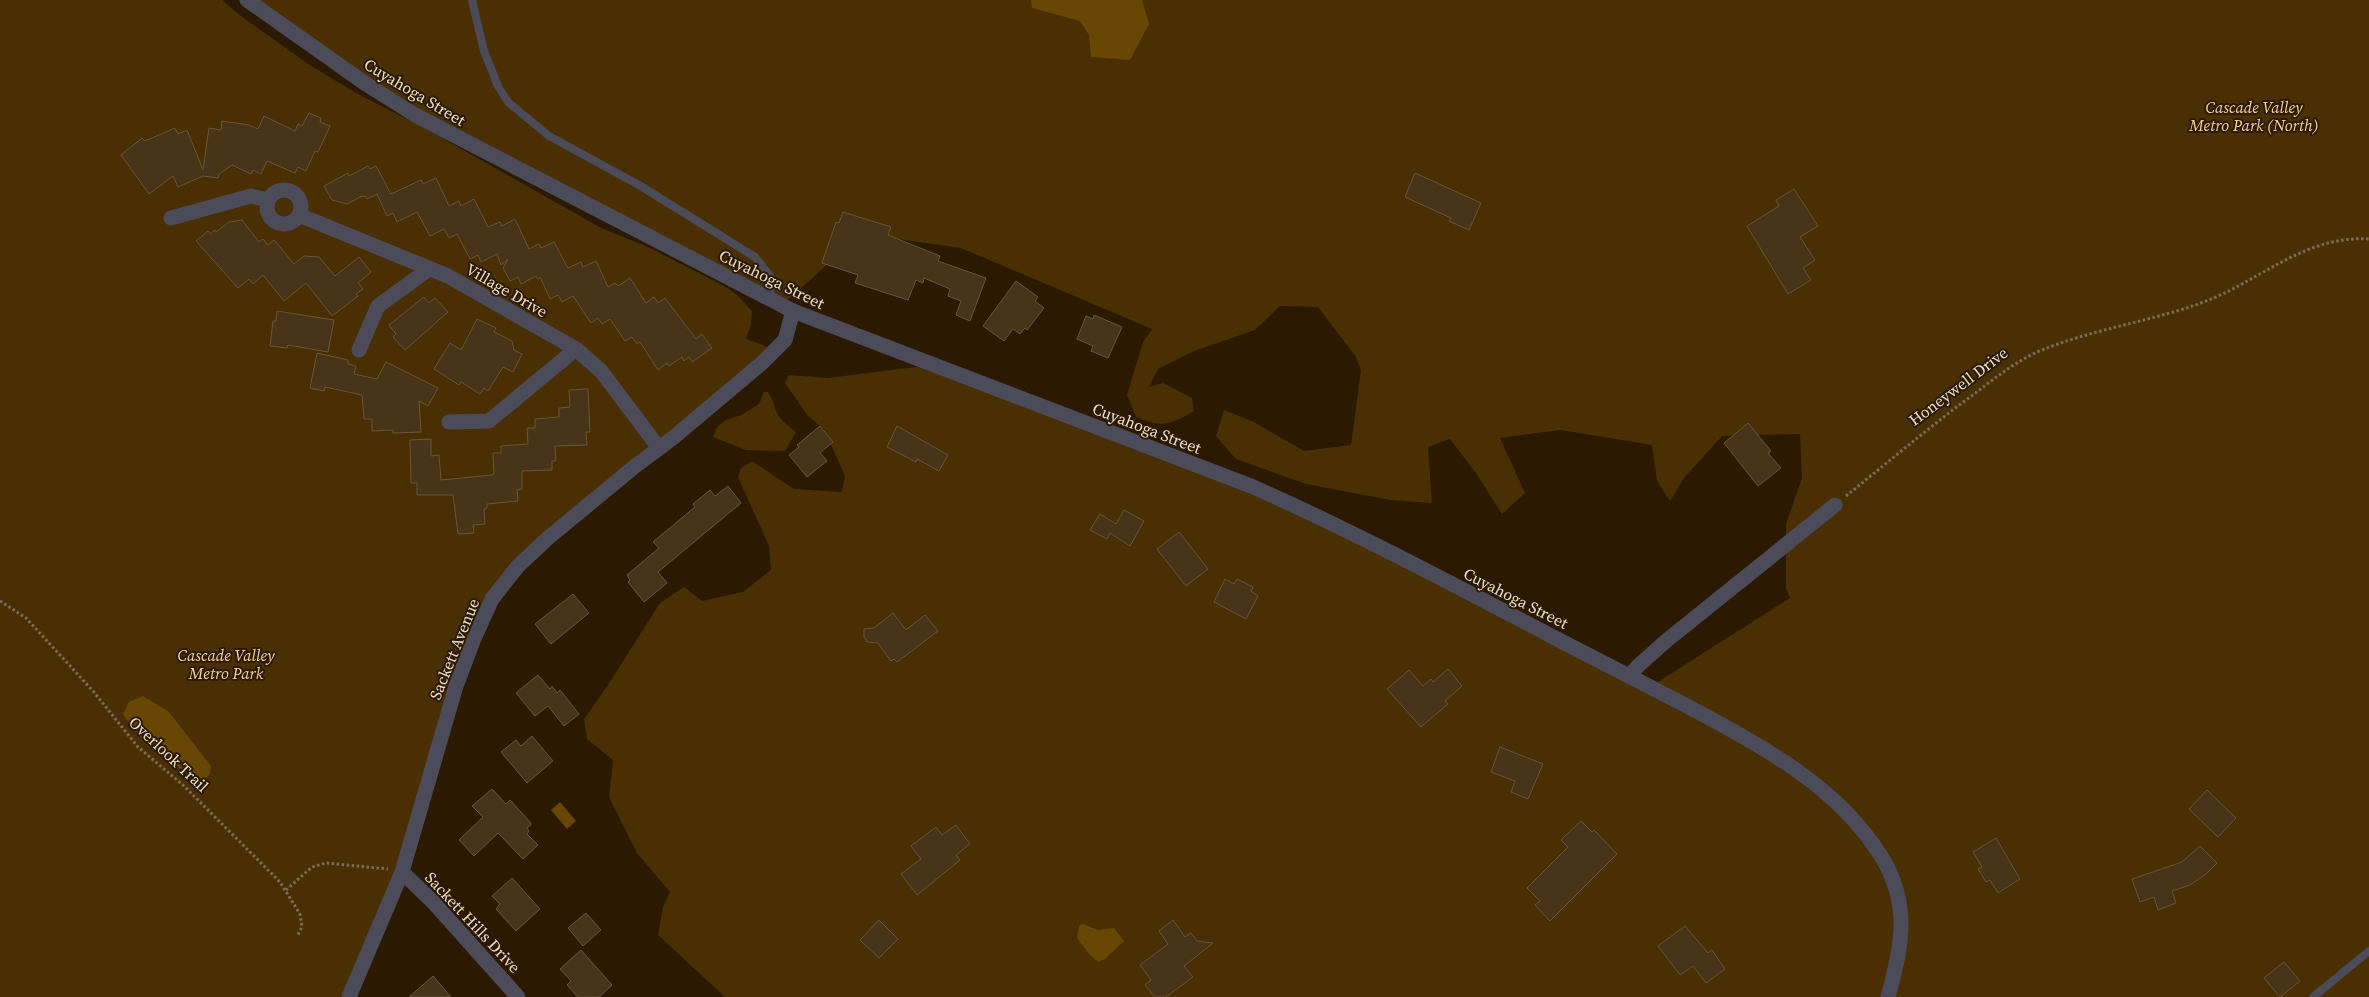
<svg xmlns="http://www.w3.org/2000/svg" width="2369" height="997" font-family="'Source Serif 4',serif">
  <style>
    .green { fill: #492f01 }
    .water { fill: #684604 }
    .building { fill: #473419; stroke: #6a563a }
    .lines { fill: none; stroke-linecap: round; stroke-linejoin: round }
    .path { stroke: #7c6d58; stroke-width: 3; stroke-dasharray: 2.5 2.5; stroke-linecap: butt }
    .service { stroke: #4c4b59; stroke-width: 8 }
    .minor { stroke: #4c4b59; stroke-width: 15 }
    .tertiary { stroke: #4c4b59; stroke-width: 15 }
    .labels { text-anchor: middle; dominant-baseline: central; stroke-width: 4; stroke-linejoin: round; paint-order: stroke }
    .street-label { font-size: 16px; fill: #e9dece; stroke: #2b1a00 }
    .park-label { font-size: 16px; font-style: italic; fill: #f9d29c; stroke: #2b1a00 }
  </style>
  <rect width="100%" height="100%" fill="#2b1a00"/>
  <!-- green -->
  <g class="green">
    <polygon points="0,0 222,0 237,13 308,64 356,93 428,130 601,228 648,247 724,286 736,294 752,311 751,324 746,339 776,350 548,538 486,613 402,872 349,997 0,997"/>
    <path d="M 247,0 L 2369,0 L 2369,997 L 725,997 L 658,935 L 663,907 L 670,892 L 637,853 L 609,797 L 613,760 L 587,739 L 584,719 L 606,688 L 660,603 L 684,587 L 702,601 L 743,592 L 771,570 L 769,546 L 738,477 L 741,468 L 752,461 L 794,489 L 842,492 L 845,476 L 824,429 L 808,416 L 785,383 L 789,375 L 828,378 L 931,365 L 1251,486 L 1650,687 L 1790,598 L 1786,589 L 1786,524 L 1802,478 L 1800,434 L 1722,436 L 1684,478 L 1670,501 L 1657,481 L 1652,445 L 1561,430 L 1500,438 L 1525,493 L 1502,514 L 1476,473 L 1450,439 L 1428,447 L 1432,503 L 1391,500 L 1306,484 L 1236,459 L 1216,436 L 1224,410 L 1254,422 L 1304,451 L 1351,445 L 1361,370 L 1356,357 L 1318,307 L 1280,306 L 1255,330 L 1194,351 L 1158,369 L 1149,387 L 1163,383 L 1192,398 L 1194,411 C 1169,425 1163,428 1136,417 L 1127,395 L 1143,342 L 1152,329 L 961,248 L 883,237 L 828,264 L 782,305 L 415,115 Z"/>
    <path d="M 764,392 L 768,392 C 773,399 773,403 776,411 C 780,420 788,426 796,432 L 785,451 L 746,450 L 713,437 L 717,427 L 726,420 L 741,415 L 759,404 Z"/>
  </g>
  <!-- water -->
  <g class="water">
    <polygon points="1031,0 1142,0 1149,24 1130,60 1091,57 1089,35 1080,21 1032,8"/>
    <path d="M 143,696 L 169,712 L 211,766 L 210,774 L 204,780 C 172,768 141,742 123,714 L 129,702 Z"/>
    <polygon points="560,802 576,821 567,829 551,810"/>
    <path d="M 1083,924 L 1098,930 L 1114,928 L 1124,941 L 1105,959 L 1098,962 C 1090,956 1083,946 1077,938 L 1079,926 Z"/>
  </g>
  <!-- building -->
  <g class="building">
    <polygon points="309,113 321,118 320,122 330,126 318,152 315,151 306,171 298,167 295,173 267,161 261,174 253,170 251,174 232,165 219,174 218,178 203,176 178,187 173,176 149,194 121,155 142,138 145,141 175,128 178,134 187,130 203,170 209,128 221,130 222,121 249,125 258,129 264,116 295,131 298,124 302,126"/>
    <polygon points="368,166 370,169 376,166 391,194 421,180 423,184 436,178 449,206 459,201 461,206 474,199 488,227 500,222 502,226 515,219 529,249 539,244 541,248 554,242 568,268 581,262 583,267 596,261 608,287 615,283 618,286 630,278 646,303 654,297 658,303 665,298 696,339 702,334 712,348 692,362 689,357 684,361 682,357 669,366 667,363 658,370 640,342 637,344 632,337 625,341 610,319 602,324 598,318 591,323 573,296 562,302 558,295 550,299 540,277 538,279 536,276 521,284 518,277 510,281 503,268 508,259 501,265 497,254 481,262 478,255 470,259 457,234 449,238 444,229 430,236 417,212 397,222 393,213 387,216 377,194 367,199 365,196 360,197 347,204 332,200 324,186 348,173 349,176"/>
    <polygon points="1415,173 1481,203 1469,230 1449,221 1451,218 1405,197"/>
    <polygon points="1794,189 1818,226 1800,237 1815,260 1803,268 1811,280 1788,294 1747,226 1779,206 1776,200"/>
    <polygon points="843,212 891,227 888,235 940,256 938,261 986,278 970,321 956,315 961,301 948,296 950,289 924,278 923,283 916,280 908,300 855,283 858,275 822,263 836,222 839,223"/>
    <polygon points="242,220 259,242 263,239 268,245 274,240 294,264 304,256 319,257 335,276 359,257 371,272 358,283 363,289 356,294 358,296 332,316 306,283 284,301 263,275 253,284 249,279 238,288 196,241 208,231 210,234 215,230 216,232 229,222"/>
    <polygon points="1016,281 1038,297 1035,301 1044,308 1027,330 1025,328 1020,334 1013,329 1004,341 983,326"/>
    <polygon points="424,297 429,303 435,298 448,312 405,350 393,337 396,334 389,325"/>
    <polygon points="277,311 334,320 328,352 288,345 287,348 270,346 273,321 276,321"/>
    <polygon points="1094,315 1122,327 1108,358 1091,351 1093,346 1077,339 1086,316 1093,319"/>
    <polygon points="477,319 496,328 494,332 512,341 514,350 522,354 513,372 503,367 488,391 484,388 480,394 461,382 459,385 434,369 450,343 461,350"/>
    <polygon points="317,353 348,360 348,364 356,366 354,374 377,379 386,362 438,388 428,406 419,401 421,432 393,433 393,430 372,431 372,419 364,419 362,395 325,387 324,391 310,388"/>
    <polygon points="588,389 590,432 586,432 587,445 555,446 556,461 552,461 552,470 522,471 522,489 517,490 518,501 487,504 487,508 484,509 485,524 473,525 474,533 458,534 453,495 417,495 417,483 411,483 410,440 431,439 431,456 439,455 441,480 492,475 494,474 493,453 501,453 501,446 528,444 527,428 535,428 535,419 559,417 559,408 570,407 569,390"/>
    <polygon points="1748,423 1771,451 1768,453 1781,468 1758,486 1724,443"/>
    <polygon points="820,426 833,442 820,453 827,461 807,477 789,455 799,447 797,445"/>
    <polygon points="897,426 948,455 939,471 917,459 916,462 887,447"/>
    <polygon points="728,486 741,503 658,572 667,583 644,602 628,582 630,580 627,575 659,548 653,542 695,507 693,504 710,490 715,496"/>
    <polygon points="1124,510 1144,521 1130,546 1110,533 1107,539 1090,530 1100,514 1116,524"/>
    <polygon points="1179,532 1208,569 1186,586 1157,549"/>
    <polygon points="1225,579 1234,584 1237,579 1253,587 1251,591 1258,596 1246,619 1214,602"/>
    <polygon points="573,594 589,613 551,644 535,624"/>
    <polygon points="893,613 906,630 925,615 938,631 897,662 894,659 891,661 878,643 867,642 864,637 864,629 874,628"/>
    <polygon points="1448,669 1462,686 1445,701 1448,704 1421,727 1387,689 1409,670 1423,686 1431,679 1433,682"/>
    <polygon points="538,675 550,689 552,686 557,693 560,690 579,714 564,726 548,706 535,716 516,693"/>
    <polygon points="532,736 553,761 527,783 501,752 516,740 521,746"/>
    <polygon points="1500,747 1543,764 1528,799 1511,792 1515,781 1491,772"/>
    <polygon points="492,789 506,804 510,800 530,822 531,825 527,828 529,831 527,834 538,845 523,859 498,833 474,856 459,840 483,817 472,806"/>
    <polygon points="2207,790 2236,818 2218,837 2189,809"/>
    <polygon points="1581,821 1592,832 1594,830 1617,854 1550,921 1535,905 1540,901 1527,888 1568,847 1561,840"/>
    <polygon points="956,825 970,844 956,855 960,860 917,895 901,874 921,859 911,846 936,827 942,835"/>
    <polygon points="1996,838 2020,879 1998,893 1990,880 1986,882 1978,869 1982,867 1973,852"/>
    <polygon points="2200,846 2217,863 2206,874 2190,885 2172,891 2176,903 2158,910 2154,897 2140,902 2132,879 2182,862"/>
    <polygon points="512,878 540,909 516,931 496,909 500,904 492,896"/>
    <polygon points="586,913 601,930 583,946 568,928"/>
    <polygon points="879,920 898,939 879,958 860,940"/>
    <polygon points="1173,920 1185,937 1191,933 1197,941 1213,943 1184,966 1193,977 1166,997 1155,997 1145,985 1151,980 1140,965 1168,944 1159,931"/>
    <polygon points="1685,926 1708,953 1712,950 1725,969 1706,983 1693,966 1680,975 1658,946"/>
    <polygon points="581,950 612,985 599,997 578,997 567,985 571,981 560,969"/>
    <polygon points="2284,962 2300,981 2280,997 2264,978"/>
    <polygon points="433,976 451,997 409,997"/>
  </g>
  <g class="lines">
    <!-- path -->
    <g class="path">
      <path d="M 1846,496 C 1887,463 1927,429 1970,397 C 1993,380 2015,361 2042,350 C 2096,328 2155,321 2209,300 C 2263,278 2307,235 2369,239"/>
      <polyline points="0,601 26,618 93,691 138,747 183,785 280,882 300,914 302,927 297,936"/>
      <polyline points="286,890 312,867 326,863 388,869"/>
    </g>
    <!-- service -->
    <g class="service">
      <polyline points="472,0 484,51 498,86 508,102 549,136 639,185 755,257 771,277 770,299"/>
      <polyline points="2313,997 2369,951"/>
    </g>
    <!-- minor -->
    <g class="minor">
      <circle cx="284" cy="207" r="17"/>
      <polyline points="299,215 448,276 576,349 601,371 659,448"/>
      <polyline points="171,218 251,196 268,200"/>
      <polyline points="359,350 378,306 429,269"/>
      <polyline points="449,422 489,421 576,349"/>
      <polyline points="1629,676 1638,666 1666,641 1835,505"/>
      <polyline points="402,872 433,902 518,997"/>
    </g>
    <!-- tertiary -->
    <g class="tertiary">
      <path d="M 247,0 L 366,84 L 415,115 L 793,311 L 1251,486 C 1355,532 1456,586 1557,639 C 1600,661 1644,684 1687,706 C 1759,745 1836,784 1881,856 C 1911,904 1902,946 1888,997"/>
      <polyline points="349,997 402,872 456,686 473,641 492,599 518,566 548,538 634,467 674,437 762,363 785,340 793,311"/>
    </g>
  </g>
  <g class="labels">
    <!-- street labels -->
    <g class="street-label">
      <text transform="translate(415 92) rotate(31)">Cuyahoga Street</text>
      <text transform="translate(772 279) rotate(26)">Cuyahoga Street</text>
      <text transform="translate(507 290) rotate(30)">Village Drive</text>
      <text transform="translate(1958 386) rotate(-37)">Honeywell Drive</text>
      <text transform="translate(1147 428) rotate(21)">Cuyahoga Street</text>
      <text transform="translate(1516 598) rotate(27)">Cuyahoga Street</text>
      <text transform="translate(454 649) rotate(-68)">Sackett Avenue</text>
      <text transform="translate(169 754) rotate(43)">Overlook Trail</text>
      <text transform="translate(473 922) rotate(47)">Sackett Hills Drive</text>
    </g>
    <!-- park labels -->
    <g class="park-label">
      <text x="2254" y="107">Cascade Valley<tspan x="2254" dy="18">Metro Park (North)</tspan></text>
      <text x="226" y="655">Cascade Valley<tspan x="226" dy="18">Metro Park</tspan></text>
    </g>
  </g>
</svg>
